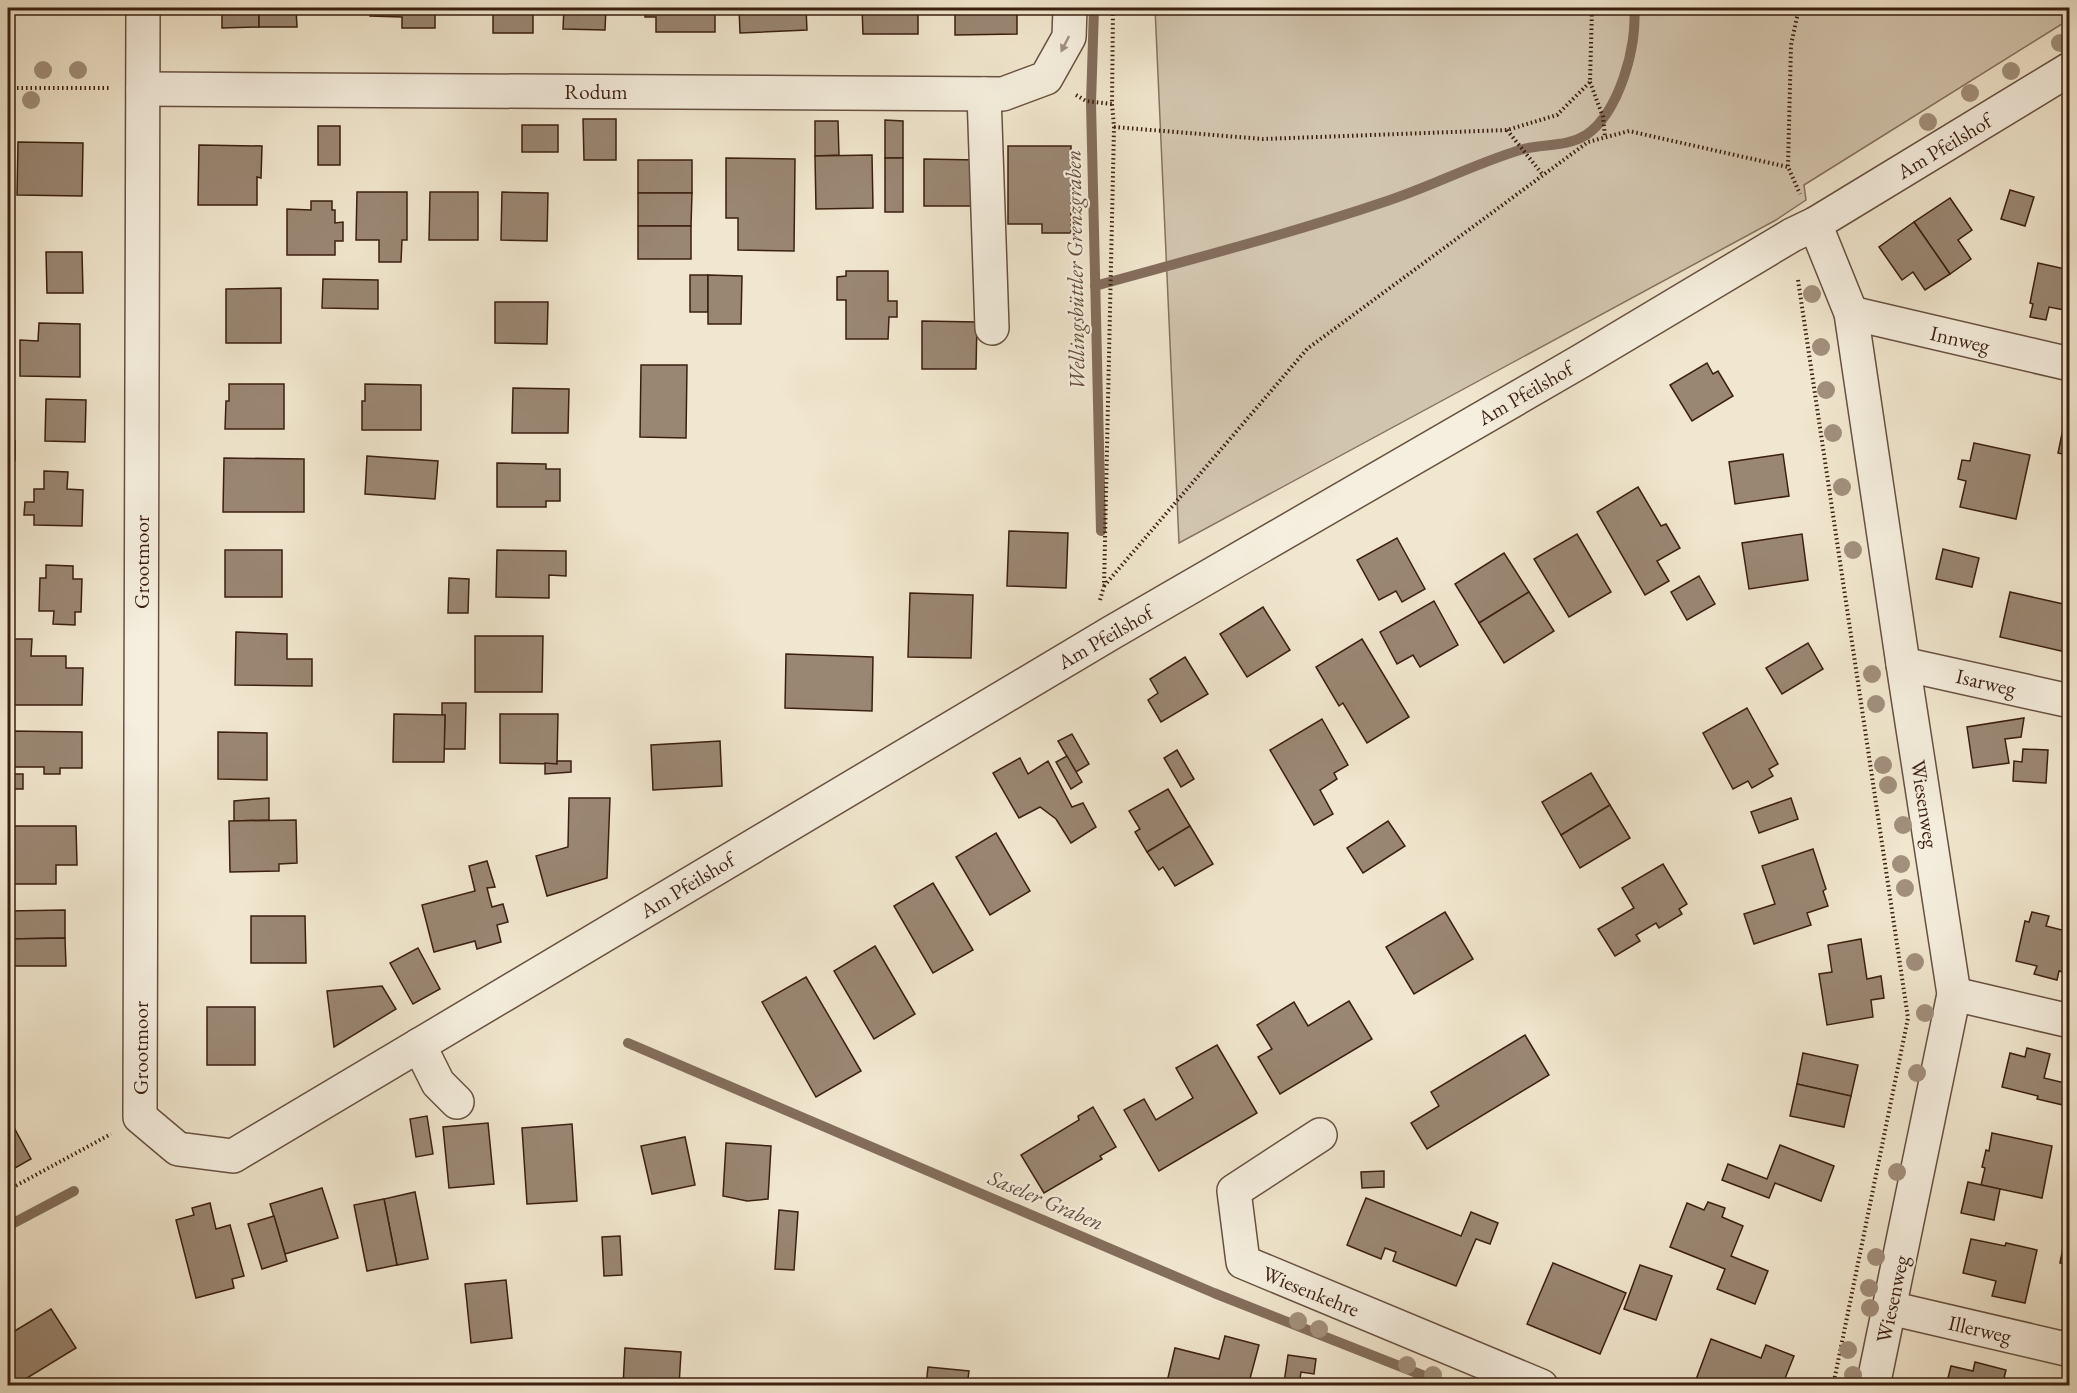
<svg xmlns="http://www.w3.org/2000/svg" width="2077" height="1393" font-family="'EB Garamond',serif">
  <style>
    .green { fill: #d2c5ae; stroke: #86725f; stroke-width: 1.5 }
    .lines { fill: none; stroke-linecap: round; stroke-linejoin: round }
    .stream { stroke: #836e5b; stroke-width: 10 }
    .building { fill: #9a8773; stroke: #3b1f10; stroke-width: 1.5 }
    .minor-casing { stroke: #685140; stroke-width: 36 }
    .path { stroke: #3b1f10; stroke-width: 4; stroke-dasharray: 1.5 3; stroke-linecap: butt }
    .minor { stroke: #f6efdf; stroke-width: 33 }
    .tree { fill: #a2907c }
    .oneway { fill: #a29182 }
    .labels { text-anchor: middle; dominant-baseline: central; stroke-width: 4.5; stroke-linejoin: round; paint-order: stroke }
    .street-label { font-size: 21px; fill: #3b1f10; stroke: #f6efdf }
    .water-label { font-size: 22px; font-style: italic; fill: #654d3c; stroke: #f6efdf }
  </style>
  <rect width="100%" height="100%" fill="#f1e7ce"/>
  <filter id="stains"><feTurbulence type="fractalNoise" baseFrequency=".00333" numOctaves="4"/><feColorMatrix values="0 0 0 0 .2 0 0 0 0 .09 0 0 0 0 .02 0 0 0 .5 -.17"/></filter>
  <radialGradient id="worn" r=".72"><stop offset=".6" stop-color="#630" stop-opacity="0"/><stop offset="1" stop-color="#630" stop-opacity=".3"/></radialGradient>
  <!-- green -->
  <polygon class="green" points="1155,8 2069,8 2070,19 1804,185 1806,200 1776,220 1179,543"/>
  <g class="lines">
    <!-- stream -->
    <g class="stream">
      <polyline points="1094,8 1091,103 1101,531"/>
      <path d="M 1095,286 C 1192,259 1289,234 1384,202 C 1430,187 1474,164 1520,150 C 1542,143 1565,148 1586,135 C 1619,113 1638,45 1634,8"/>
      <polyline points="628,1043 1214,1293 1450,1386"/>
      <polyline points="8,1226 74,1191"/>
    </g>
  </g>
  <!-- building -->
  <g class="building">
    <polygon points="222,8 259,8 259,27 222,28"/>
    <polygon points="259,8 296,8 297,27 259,27"/>
    <polygon points="371,8 435,8 435,28 402,28 402,17 370,16"/>
    <polygon points="470,8 533,8 533,33 493,33 493,8"/>
    <polygon points="564,8 606,8 605,30 563,29"/>
    <polygon points="645,8 715,8 715,32 656,32 656,17 645,17"/>
    <polygon points="739,8 806,8 807,30 740,33"/>
    <polygon points="862,8 918,8 918,34 863,34"/>
    <polygon points="955,8 1017,8 1017,34 955,35"/>
    <polygon points="583,119 616,119 616,160 584,160"/>
    <polygon points="885,120 903,121 903,158 885,158"/>
    <polygon points="815,121 838,121 839,155 815,156"/>
    <rect x="522" y="125" width="36" height="27"/>
    <rect x="318" y="126" width="22" height="39"/>
    <polygon points="18,142 83,143 82,196 17,195"/>
    <polygon points="199,145 262,146 261,178 257,177 257,205 198,205"/>
    <polygon points="1008,146 1071,146 1071,233 1042,233 1042,224 1008,224"/>
    <polygon points="872,155 873,208 816,209 815,156"/>
    <polygon points="726,158 795,159 794,251 738,250 738,218 726,218"/>
    <rect x="885" y="158" width="18" height="54"/>
    <polygon points="924,159 978,160 978,206 924,206"/>
    <rect x="638" y="160" width="54" height="33"/>
    <polygon points="2010,190 2034,197 2025,226 2001,219"/>
    <polygon points="357,192 407,192 407,240 402,240 401,262 379,262 379,240 356,240"/>
    <polygon points="430,192 478,192 478,240 429,240"/>
    <polygon points="502,192 548,193 547,241 501,240"/>
    <polygon points="638,193 692,193 691,226 638,226"/>
    <polygon points="1950,198 1972,230 1958,240 1971,259 1950,274 1914,222"/>
    <polygon points="311,201 332,201 332,210 335,210 335,223 343,222 343,241 335,241 335,255 287,255 287,209 311,210"/>
    <polygon points="1914,222 1950,274 1925,290 1913,272 1902,280 1879,247"/>
    <rect x="638" y="226" width="53" height="33"/>
    <polygon points="46,252 82,252 83,293 47,293"/>
    <polygon points="2038,263 2070,270 2070,311 2049,307 2046,320 2030,317 2033,304 2030,303"/>
    <polygon points="846,271 888,271 888,301 897,301 897,317 889,317 888,339 846,339 846,300 837,300 837,277 846,276"/>
    <rect x="690" y="275" width="18" height="37"/>
    <polygon points="708,275 742,276 741,324 708,324"/>
    <polygon points="323,279 378,280 378,309 322,308"/>
    <polygon points="281,288 281,343 226,343 226,289"/>
    <polygon points="495,302 548,302 547,344 495,343"/>
    <polygon points="922,321 977,322 976,369 922,369"/>
    <polygon points="39,323 80,324 80,377 20,376 20,340 38,341"/>
    <polygon points="1707,363 1713,374 1718,371 1733,396 1692,421 1670,385"/>
    <polygon points="641,365 687,365 686,438 640,437"/>
    <polygon points="229,384 284,384 284,429 225,429 226,401 229,401"/>
    <polygon points="365,384 421,385 421,430 362,430 362,401 365,401"/>
    <polygon points="513,388 569,389 568,433 512,433"/>
    <polygon points="46,399 86,400 85,442 45,441"/>
    <polygon points="2067,410 2070,410 2070,456 2058,453"/>
    <rect x="8" y="441" width="7" height="19"/>
    <polygon points="1974,443 2030,455 2016,519 1960,507 1966,481 1958,479 1962,460 1970,461"/>
    <polygon points="1783,454 1789,496 1735,504 1729,462"/>
    <polygon points="367,456 438,461 435,499 365,494"/>
    <polygon points="224,458 304,459 304,512 223,512"/>
    <polygon points="497,463 546,464 546,469 560,469 560,501 546,501 546,507 497,507"/>
    <polygon points="44,471 68,472 67,489 83,490 82,526 34,525 34,515 24,515 25,502 34,502 34,489 44,489"/>
    <polygon points="1638,487 1661,526 1666,524 1680,548 1657,561 1669,581 1645,595 1597,512"/>
    <polygon points="1009,531 1068,533 1066,588 1007,586"/>
    <polygon points="1577,534 1611,592 1569,617 1534,559"/>
    <polygon points="1802,534 1808,580 1749,589 1742,543"/>
    <polygon points="1397,538 1425,589 1402,602 1396,591 1379,600 1357,560"/>
    <polygon points="1943,549 1979,558 1972,587 1936,579"/>
    <rect x="225" y="550" width="57" height="47"/>
    <polygon points="497,550 566,551 566,576 549,575 549,598 496,597"/>
    <polygon points="1504,553 1529,592 1479,623 1455,584"/>
    <polygon points="46,565 73,566 73,579 82,579 81,612 75,612 75,625 53,624 54,611 39,611 40,578 46,578"/>
    <polygon points="1699,576 1715,604 1687,620 1671,592"/>
    <polygon points="449,578 469,579 468,613 448,613"/>
    <polygon points="1529,592 1554,631 1504,663 1479,623"/>
    <polygon points="2010,592 2068,605 2070,597 2070,653 2000,637"/>
    <polygon points="910,593 973,595 971,658 908,657"/>
    <polygon points="1434,601 1458,645 1420,667 1413,655 1397,664 1380,632"/>
    <polygon points="1263,607 1290,650 1247,677 1220,634"/>
    <polygon points="236,632 287,634 287,659 312,659 312,686 235,685"/>
    <polygon points="475,636 543,636 542,692 475,692"/>
    <polygon points="8,639 32,639 31,656 66,656 66,668 83,668 82,705 8,705"/>
    <polygon points="1362,639 1409,717 1367,743 1343,703 1339,706 1316,667"/>
    <polygon points="1808,643 1823,669 1782,694 1766,668"/>
    <polygon points="786,654 873,657 872,711 785,708"/>
    <polygon points="1185,657 1208,694 1161,722 1148,700 1158,693 1150,679"/>
    <polygon points="442,703 466,703 465,749 444,749 445,715 442,715"/>
    <polygon points="1747,708 1778,764 1769,769 1773,776 1752,788 1748,781 1733,789 1703,733"/>
    <polygon points="394,714 445,715 444,762 393,762"/>
    <polygon points="500,714 558,714 557,764 500,763"/>
    <polygon points="2024,718 2021,737 2005,739 2009,763 1973,768 1967,727"/>
    <polygon points="1322,719 1348,765 1334,773 1337,779 1320,790 1333,814 1314,825 1270,750"/>
    <polygon points="11,731 82,732 82,768 60,768 60,774 44,774 44,767 10,767"/>
    <polygon points="218,732 267,733 267,780 218,779"/>
    <polygon points="1072,734 1089,764 1076,772 1058,741"/>
    <polygon points="720,741 722,786 653,790 651,745"/>
    <polygon points="2023,749 2048,750 2046,783 2013,781 2014,761 2022,762"/>
    <polygon points="1177,750 1194,779 1181,787 1164,758"/>
    <polygon points="1067,756 1082,782 1071,789 1056,762"/>
    <polygon points="1020,758 1028,774 1048,761 1072,807 1083,803 1096,827 1071,843 1056,819 1040,807 1019,818 993,773"/>
    <polygon points="557,761 571,761 571,772 545,774 545,763 557,764"/>
    <polygon points="1591,773 1610,805 1561,835 1542,802"/>
    <rect x="8" y="774" width="15" height="15"/>
    <polygon points="1168,789 1190,826 1147,852 1135,832 1140,829 1129,811"/>
    <polygon points="269,798 269,820 234,821 234,801"/>
    <polygon points="569,798 610,798 607,878 547,896 536,856 568,847"/>
    <polygon points="1791,798 1798,819 1759,833 1751,812"/>
    <polygon points="1610,805 1630,838 1580,868 1561,835"/>
    <polygon points="296,820 297,863 279,864 279,871 230,872 229,821"/>
    <polygon points="1388,821 1405,846 1363,873 1347,848"/>
    <polygon points="14,826 76,826 77,865 56,865 56,884 8,884 8,845 14,845"/>
    <polygon points="1190,826 1213,864 1175,886 1163,867 1159,870 1147,852"/>
    <polygon points="996,833 1030,891 990,915 956,857"/>
    <polygon points="1813,849 1826,889 1823,891 1828,906 1807,913 1811,925 1754,944 1744,914 1775,904 1762,866"/>
    <polygon points="487,861 495,887 487,888 492,907 503,904 508,922 497,925 501,942 477,949 475,941 434,952 422,905 475,891 469,866"/>
    <polygon points="1663,864 1687,904 1679,909 1682,914 1659,928 1656,923 1636,935 1640,941 1615,956 1598,929 1634,908 1622,888"/>
    <polygon points="933,883 973,950 933,973 894,906"/>
    <polygon points="65,910 65,938 8,939 8,911"/>
    <polygon points="1445,912 1473,959 1414,994 1386,947"/>
    <polygon points="2032,912 2049,916 2046,926 2070,932 2070,974 2059,971 2057,980 2034,974 2037,966 2016,961 2025,921 2029,922"/>
    <polygon points="251,916 305,916 306,963 251,963"/>
    <polygon points="65,938 66,966 8,966 8,939"/>
    <polygon points="1861,939 1867,979 1881,976 1884,998 1871,1000 1873,1017 1827,1025 1819,974 1832,972 1828,945"/>
    <polygon points="875,946 915,1014 874,1039 834,971"/>
    <polygon points="418,948 440,989 413,1004 390,963"/>
    <polygon points="806,977 861,1071 816,1097 762,1002"/>
    <polygon points="382,986 396,1009 334,1047 327,991"/>
    <polygon points="1349,1001 1372,1039 1280,1094 1258,1057 1272,1049 1257,1025 1294,1002 1308,1026"/>
    <rect x="207" y="1007" width="48" height="58"/>
    <polygon points="1525,1035 1549,1075 1427,1149 1411,1123 1439,1106 1431,1092"/>
    <polygon points="1217,1045 1257,1113 1159,1171 1124,1110 1144,1099 1156,1120 1193,1098 1176,1068"/>
    <polygon points="2027,1048 2050,1054 2044,1078 2069,1084 2063,1105 2037,1099 2038,1096 2002,1087 2010,1053 2025,1057"/>
    <polygon points="1803,1053 1858,1065 1851,1096 1797,1084"/>
    <polygon points="1797,1084 1851,1096 1844,1127 1790,1116"/>
    <polygon points="1093,1107 1116,1147 1100,1156 1102,1159 1044,1193 1021,1155 1079,1120 1078,1116"/>
    <polygon points="427,1116 433,1154 416,1157 410,1119"/>
    <polygon points="10,1120 31,1159 8,1172 8,1122"/>
    <polygon points="488,1123 494,1184 449,1188 443,1127"/>
    <polygon points="572,1124 577,1201 527,1204 522,1128"/>
    <polygon points="1992,1133 2052,1146 2042,1198 1981,1185 1985,1168 1982,1167 1986,1150 1989,1151"/>
    <polygon points="685,1137 695,1185 652,1194 641,1146"/>
    <polygon points="726,1143 771,1146 768,1199 747,1201 723,1196"/>
    <polygon points="1780,1145 1834,1166 1821,1201 1775,1183 1769,1198 1722,1180 1728,1164 1767,1179"/>
    <polygon points="1384,1171 1384,1187 1362,1188 1361,1172"/>
    <polygon points="1968,1182 2000,1189 1994,1220 1961,1213"/>
    <polygon points="322,1188 338,1238 285,1254 270,1204"/>
    <polygon points="415,1192 428,1259 397,1265 384,1199"/>
    <polygon points="1366,1198 1461,1236 1471,1212 1498,1223 1490,1244 1476,1239 1456,1286 1393,1261 1396,1252 1385,1248 1381,1259 1347,1245"/>
    <polygon points="384,1199 397,1265 367,1271 354,1205"/>
    <polygon points="1708,1202 1725,1208 1722,1217 1743,1226 1731,1256 1768,1271 1755,1304 1717,1289 1725,1269 1670,1247 1687,1203 1704,1210"/>
    <polygon points="210,1203 216,1229 230,1225 244,1276 232,1279 234,1288 196,1298 176,1220 194,1215 192,1208"/>
    <polygon points="779,1210 798,1212 794,1270 775,1269"/>
    <polygon points="274,1216 287,1261 262,1269 248,1224"/>
    <polygon points="2066,1233 2070,1234 2070,1265 2060,1263"/>
    <polygon points="620,1236 622,1275 604,1276 602,1237"/>
    <polygon points="1971,1239 2005,1246 2006,1243 2037,1250 2025,1303 1992,1296 1996,1281 1963,1273"/>
    <polygon points="1553,1263 1626,1293 1600,1354 1527,1324"/>
    <polygon points="1640,1265 1672,1276 1656,1320 1624,1309"/>
    <polygon points="506,1280 512,1338 471,1343 465,1284"/>
    <polygon points="51,1309 76,1348 14,1386 8,1386 8,1335"/>
    <polygon points="1225,1336 1259,1345 1248,1386 1166,1386 1175,1348 1219,1359"/>
    <polygon points="1711,1339 1761,1358 1766,1345 1794,1356 1782,1386 1694,1385"/>
    <polygon points="625,1348 681,1352 679,1386 623,1386"/>
    <polygon points="1288,1355 1316,1359 1314,1374 1301,1372 1299,1386 1284,1383"/>
    <polygon points="1975,1362 2006,1370 2004,1378 2032,1386 1946,1386 1951,1366 1973,1371"/>
    <polygon points="928,1367 969,1371 967,1386 926,1386"/>
    <polygon points="316,1379 318,1386 292,1386"/>
  </g>
  <g class="lines">
    <defs>
      <g id="minor">
        <polyline points="143,8 140,1117 178,1149 233,1156 1111,633 1581,361 1792,235 1815,224 2070,69"/>
        <polyline points="143,89 1003,94 1046,78 1069,37 1070,8"/>
        <polyline points="984,94 992,328"/>
        <polyline points="1815,224 1851,313 1903,664 1954,994 1873,1386"/>
        <polyline points="1851,313 2070,364"/>
        <polyline points="1903,664 2070,701"/>
        <polyline points="1954,994 2070,1021"/>
        <polyline points="419,1045 438,1083 457,1102"/>
        <polyline points="1320,1135 1234,1191 1243,1262 1541,1386"/>
        <polyline points="1890,1308 2070,1350"/>
      </g>
    </defs>
    <!-- minor casing -->
    <use href="#minor" class="minor-casing"/>
    <!-- path -->
    <g class="path">
      <polyline points="1799,8 1791,45 1788,167 1800,194"/>
      <polyline points="1590,82 1603,117 1605,137"/>
      <polyline points="8,88 109,88"/>
      <polyline points="1076,95 1086,101 1112,104"/>
      <polyline points="1114,127 1263,139 1507,130 1557,115 1590,82 1592,8"/>
      <polyline points="1507,130 1543,175"/>
      <polyline points="1798,280 1908,1018 1833,1386"/>
      <polyline points="1104,586 1307,349 1588,142 1629,131 1788,167"/>
      <polyline points="1100,600 1104,586 1114,127 1112,104 1113,8"/>
      <polyline points="8,1190 111,1134"/>
    </g>
    <!-- minor -->
    <use href="#minor" class="minor"/>
  </g>
  <!-- trees -->
  <g class="tree">
    <circle cx="2060" cy="43" r="9"/>
    <circle cx="43" cy="70" r="9"/>
    <circle cx="78" cy="70" r="9"/>
    <circle cx="2011" cy="71" r="9"/>
    <circle cx="1970" cy="93" r="9"/>
    <circle cx="31" cy="100" r="9"/>
    <circle cx="1928" cy="122" r="9"/>
    <circle cx="1812" cy="294" r="9"/>
    <circle cx="1821" cy="347" r="9"/>
    <circle cx="1826" cy="390" r="9"/>
    <circle cx="1833" cy="433" r="9"/>
    <circle cx="1842" cy="487" r="9"/>
    <circle cx="1853" cy="550" r="9"/>
    <circle cx="1872" cy="674" r="9"/>
    <circle cx="1876" cy="704" r="9"/>
    <circle cx="1883" cy="765" r="9"/>
    <circle cx="1888" cy="785" r="9"/>
    <circle cx="1903" cy="825" r="9"/>
    <circle cx="1901" cy="864" r="9"/>
    <circle cx="1905" cy="888" r="9"/>
    <circle cx="1915" cy="962" r="9"/>
    <circle cx="1925" cy="1013" r="9"/>
    <circle cx="1917" cy="1073" r="9"/>
    <circle cx="1897" cy="1172" r="9"/>
    <circle cx="1876" cy="1257" r="9"/>
    <circle cx="1869" cy="1288" r="9"/>
    <circle cx="1870" cy="1308" r="9"/>
    <circle cx="1298" cy="1321" r="9"/>
    <circle cx="1319" cy="1329" r="9"/>
    <circle cx="1848" cy="1350" r="9"/>
    <circle cx="1407" cy="1365" r="9"/>
    <circle cx="1433" cy="1375" r="9"/>
    <circle cx="1853" cy="1375" r="9"/>
  </g>
  <!-- one-way arrows -->
  <defs><path id="oneway-solid" d="M-6-.8H1V-3.2L6.5 0L1 3.2V.8H-6Z" transform="scale(1.5)"/></defs>
  <use class="oneway" href="#oneway-solid" transform="translate(1065 44) rotate(117)"/>
  <g class="labels">
    <!-- street labels -->
    <g class="street-label">
      <text x="596" y="91">Rodum</text>
      <text transform="translate(1944 146) rotate(-31)">Am Pfeilshof</text>
      <text transform="translate(1960 339) rotate(13)">Innweg</text>
      <text transform="translate(1525 393) rotate(-30)">Am Pfeilshof</text>
      <text transform="translate(141 562) rotate(-90)">Grootmoor</text>
      <text transform="translate(1105 637) rotate(-30)">Am Pfeilshof</text>
      <text transform="translate(1986 682) rotate(13)">Isarweg</text>
      <text transform="translate(1925 804) rotate(81)">Wiesenweg</text>
      <text transform="translate(687 885) rotate(-31)">Am Pfeilshof</text>
      <text transform="translate(140 1048) rotate(-90)">Grootmoor</text>
      <text transform="translate(1311 1291) rotate(22)">Wiesenkehre</text>
      <text transform="translate(1892 1299) rotate(-78)">Wiesenweg</text>
      <text transform="translate(1980 1329) rotate(13)">Illerweg</text>
    </g>
    <!-- water labels -->
    <g class="water-label">
      <text transform="translate(1075 270) rotate(-91)">Wellingsbüttler Grenzgraben</text>
      <text transform="translate(1046 1200) rotate(23)">Saseler Graben</text>
    </g>
  </g>
  <!-- margin -->
  <rect width="2077" height="1393" fill="none" stroke="#f1e7ce" stroke-width="30"/>
  <rect x="9" y="9" width="2059" height="1375" fill="none" stroke="#3b1f10" stroke-width="3"/>
  <rect x="15" y="15" width="2047" height="1363" fill="none" stroke="#3b1f10" stroke-width="1.5"/>
  <rect width="100%" height="100%" filter="url(#stains)"/>
  <rect width="100%" height="100%" fill="url(#worn)"/>
</svg>
